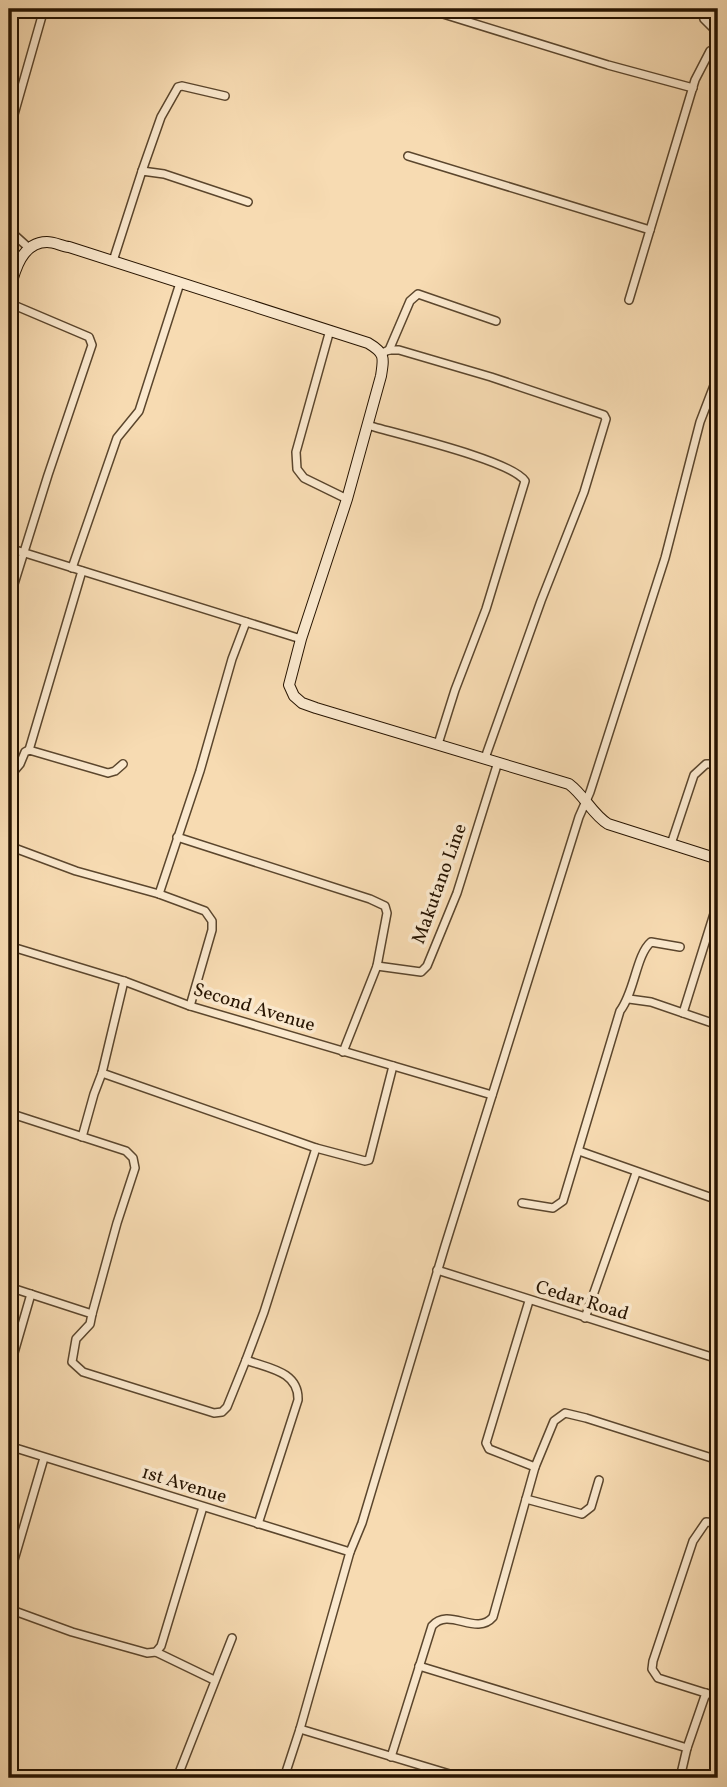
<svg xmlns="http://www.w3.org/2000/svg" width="727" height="1787" font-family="Vollkorn,serif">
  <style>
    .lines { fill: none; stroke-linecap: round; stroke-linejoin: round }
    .street-casing { stroke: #5b462d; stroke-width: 10 }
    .secondary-casing { stroke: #271401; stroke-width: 12 }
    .street { stroke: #fae8cd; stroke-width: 7 }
    .secondary { stroke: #fae8cd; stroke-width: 10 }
    .labels { text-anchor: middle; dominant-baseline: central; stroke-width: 7; stroke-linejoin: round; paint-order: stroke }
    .street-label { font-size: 19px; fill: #271401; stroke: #fae8cd }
  </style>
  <rect width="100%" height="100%" fill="#f7dbb2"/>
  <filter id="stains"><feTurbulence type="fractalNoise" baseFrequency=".00286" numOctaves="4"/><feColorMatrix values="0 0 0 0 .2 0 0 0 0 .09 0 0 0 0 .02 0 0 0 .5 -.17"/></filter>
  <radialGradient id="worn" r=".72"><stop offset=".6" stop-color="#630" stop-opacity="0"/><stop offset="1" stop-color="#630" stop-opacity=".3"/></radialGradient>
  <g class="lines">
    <defs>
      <g id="street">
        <polyline points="23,9 42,15"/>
        <polyline points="427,9 608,65 693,88"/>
        <polyline points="701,9 704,19 718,33"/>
        <polyline points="9,132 44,9"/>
        <polyline points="408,156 650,230"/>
        <polyline points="142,171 161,117 178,87 182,86 225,96"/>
        <polyline points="9,230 30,249"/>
        <polyline points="113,261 142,171 164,174 248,202"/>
        <polyline points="629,300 695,80 710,51 718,47"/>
        <polyline points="9,303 89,337 92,345 48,475 9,600"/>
        <polyline points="330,330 296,452 297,469 304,478 347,499"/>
        <polyline points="389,350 410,301 418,294 496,321"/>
        <polyline points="382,353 389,350 399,350 491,377 604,415 606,419 584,492 541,601 485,758"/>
        <path d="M 367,425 C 397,434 511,460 525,481 L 486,609 L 455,690 L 438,744"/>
        <polyline points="9,548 301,639"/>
        <polyline points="72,568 117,438 139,411 180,283"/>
        <polyline points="29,750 82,571"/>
        <polyline points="9,777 20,764 25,752 29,750 108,773 115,771 123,764"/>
        <polyline points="177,837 370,899 385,906 387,913 377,966 343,1052"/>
        <polyline points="671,844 694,775 706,764 718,764"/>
        <polyline points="9,846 76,871 159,894 205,911 212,921 212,930 190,1006"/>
        <polyline points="159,894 200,771 232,659 246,622"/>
        <polyline points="9,946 124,981 190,1006 492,1095"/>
        <polyline points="377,966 421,972 427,966 457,893 498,762"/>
        <polyline points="124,981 102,1073 316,1148 365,1161 369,1160 393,1066"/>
        <polyline points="629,999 651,1002 718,1025"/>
        <polyline points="683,1013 718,901"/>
        <polyline points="9,1113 126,1151 133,1158 135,1168 117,1223 92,1314"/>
        <polyline points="82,1137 94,1094 102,1073"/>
        <polyline points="579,1151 718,1200"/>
        <path d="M 522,1203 L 553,1208 L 563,1201 L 620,1011 C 635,991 636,955 651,942 L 680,947"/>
        <polyline points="437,1270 718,1359"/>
        <path d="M 9,1287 L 92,1314 L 90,1324 L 76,1339 L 72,1362 L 83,1372 L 214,1413 L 222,1412 L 227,1407 L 246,1360 C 267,1368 299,1371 298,1400 L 258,1524"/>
        <polyline points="585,1318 636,1173"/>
        <polyline points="246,1360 264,1312 316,1148"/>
        <polyline points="9,1370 31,1294"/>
        <polyline points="9,1446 350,1552"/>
        <polyline points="535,1467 554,1421 565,1413 586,1418 718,1460"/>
        <polyline points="526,1499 582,1514 591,1507 599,1480"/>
        <polyline points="718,1523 706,1522 693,1541 653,1661 652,1669 658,1678 718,1697"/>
        <polyline points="9,1577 44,1458"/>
        <polyline points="9,1609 72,1632 147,1653 156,1652 161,1646 203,1507"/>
        <polyline points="156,1652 214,1680"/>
        <polyline points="419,1666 687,1748 680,1778"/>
        <polyline points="300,1729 463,1778"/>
        <polyline points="687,1748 706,1693"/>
        <path d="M 391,1757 L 432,1626 C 449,1606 476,1637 493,1617 L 535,1467 L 489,1449 L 486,1443 L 529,1301"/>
        <polyline points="177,1778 232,1638"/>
        <polyline points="284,1778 300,1729 350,1552 362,1523 445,1246 579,817 590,792 665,558 700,422 718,375"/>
      </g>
      <path id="secondary" d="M 9,292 C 14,273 21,242 47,242 C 54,242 62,246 69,247 L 368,343 C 385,353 384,357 381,376 L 347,499 L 301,639 L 289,685 L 294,696 L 302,703 L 316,708 L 569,784 C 585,796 592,814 608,824 L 718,859"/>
    </defs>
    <!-- street casing -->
    <use href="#street" class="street-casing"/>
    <!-- secondary casing -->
    <use href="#secondary" class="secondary-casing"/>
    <!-- street -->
    <use href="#street" class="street"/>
    <!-- secondary -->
    <use href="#secondary" class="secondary"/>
  </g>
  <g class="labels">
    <!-- street labels -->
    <g class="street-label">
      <text transform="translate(440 884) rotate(-70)">Makutano Line</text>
      <text transform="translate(254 1008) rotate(17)">Second Avenue</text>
      <text transform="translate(582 1301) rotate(17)">Cedar Road</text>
      <text transform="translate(184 1485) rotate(17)">1st Avenue</text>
    </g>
  </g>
  <!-- margin -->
  <rect width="727" height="1787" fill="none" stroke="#f7dbb2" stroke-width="35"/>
  <rect x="10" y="10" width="706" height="1766" fill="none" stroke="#271401" stroke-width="3.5"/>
  <rect x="18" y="18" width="692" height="1752" fill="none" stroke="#271401" stroke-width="2"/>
  <rect width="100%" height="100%" filter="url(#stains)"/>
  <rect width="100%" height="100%" fill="url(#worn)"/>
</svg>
